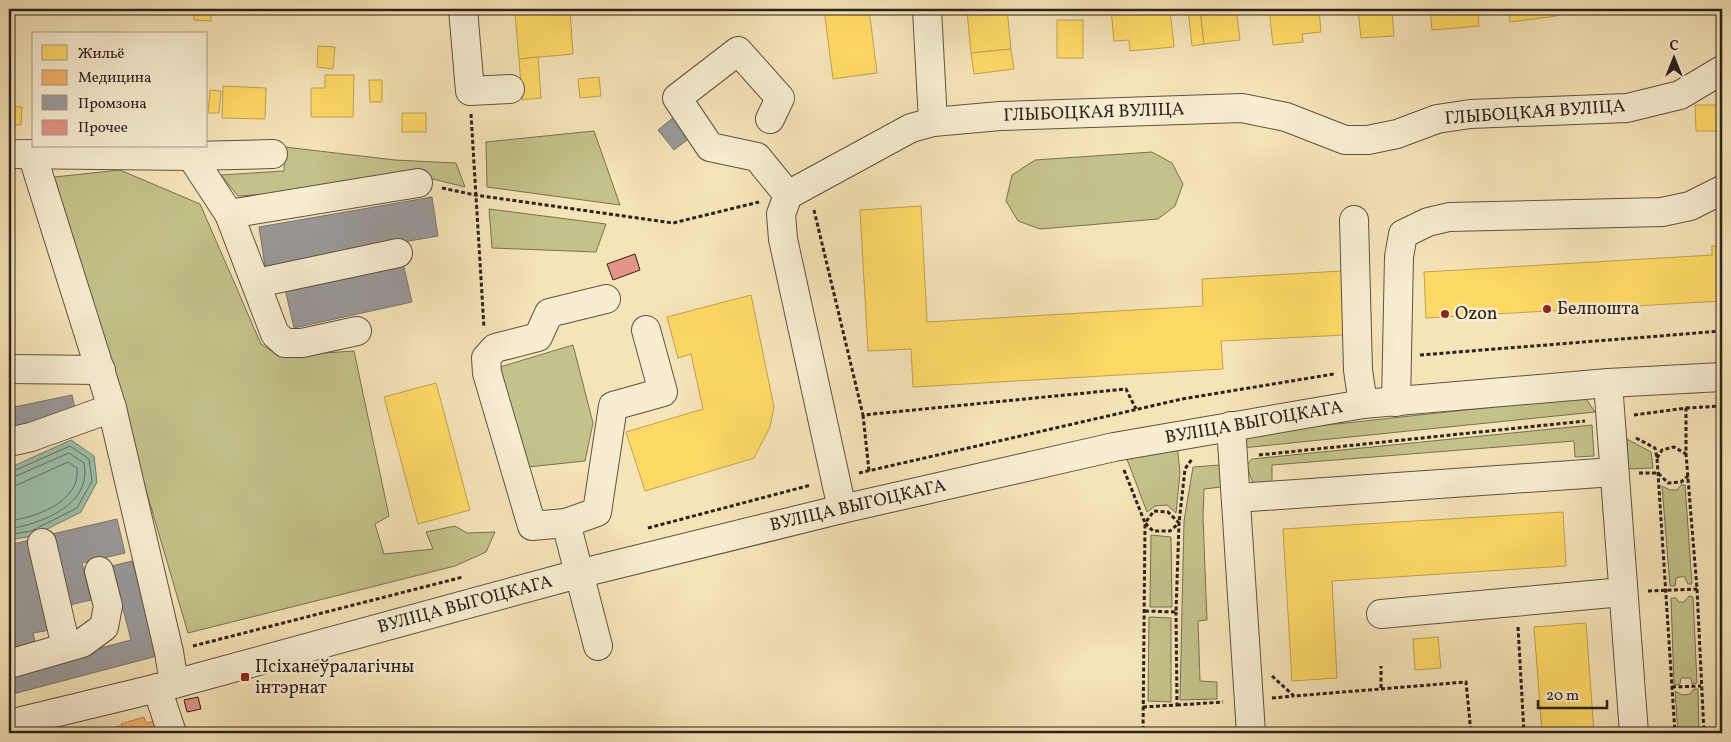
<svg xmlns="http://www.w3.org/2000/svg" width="1731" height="742" font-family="Vollkorn,serif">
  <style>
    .green { fill: #c3c28a; stroke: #787252 }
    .water { fill: #9dbfab; stroke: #708071 }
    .homes { fill: #ffd966; stroke: #c0a250 }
    .health { fill: #f6b26b; stroke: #ba8653 }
    .industry { fill: #999; stroke: #797573 }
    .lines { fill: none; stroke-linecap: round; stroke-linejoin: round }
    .shore { stroke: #657063; stroke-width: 1 }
    .building { fill: #e39486; stroke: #2d211b }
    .minor-casing { stroke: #5f5242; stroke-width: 30 }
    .path { stroke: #2d211b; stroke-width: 3; stroke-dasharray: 4 2.5; stroke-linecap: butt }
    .minor { stroke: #f8edd1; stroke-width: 28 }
    .poi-dot { fill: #8f2418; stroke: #f8edd1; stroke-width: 2 }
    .labels { text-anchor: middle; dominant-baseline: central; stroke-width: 5; stroke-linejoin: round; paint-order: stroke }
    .street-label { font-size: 18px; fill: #2d211b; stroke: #f8edd1 }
    .poi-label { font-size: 18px; fill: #2d211b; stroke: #f8edd1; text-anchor: start }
  </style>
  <rect width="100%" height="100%" fill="#f5e4b8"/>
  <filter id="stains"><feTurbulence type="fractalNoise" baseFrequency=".004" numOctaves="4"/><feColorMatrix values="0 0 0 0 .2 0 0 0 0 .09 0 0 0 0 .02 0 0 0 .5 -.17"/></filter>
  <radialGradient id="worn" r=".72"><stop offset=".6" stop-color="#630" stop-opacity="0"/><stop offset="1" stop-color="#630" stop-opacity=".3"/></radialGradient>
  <!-- green -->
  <g class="green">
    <polygon points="594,131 620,205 487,187 486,142"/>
    <polygon points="285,147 395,160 456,163 465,187 417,175 286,193 238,196 221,175 284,171"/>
    <polygon points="1152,152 1172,163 1183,184 1175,206 1158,219 1040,229 1018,221 1006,201 1012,175 1035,160"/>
    <polygon points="120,170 200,204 261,344 279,356 354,351 389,516 375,524 384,554 433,549 426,532 455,526 467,533 495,532 486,552 455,566 188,633 54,177"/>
    <polygon points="489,209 606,224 596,252 492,248"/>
    <polygon points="573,345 593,423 585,461 528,467 500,367"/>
    <polygon points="1585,397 1595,412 1242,448 1245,434"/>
    <polygon points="1592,425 1594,456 1575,457 1574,441 1272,465 1272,482 1254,485 1246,466 1252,459"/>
    <polygon points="1627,439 1651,452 1653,468 1628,469"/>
    <polygon points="1177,444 1180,473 1176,513 1167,505 1155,506 1147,512 1125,454"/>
    <polygon points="1220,465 1221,487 1204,489 1203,517 1207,620 1198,621 1200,681 1217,682 1217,699 1180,700 1184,521 1193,467"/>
    <polygon points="1681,485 1685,485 1692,584 1688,584 1684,576 1676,578 1675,586 1670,586 1662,486 1670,490 1677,490"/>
    <polygon points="1151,535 1171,537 1172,607 1150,607"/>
    <polygon points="1689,596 1693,597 1697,683 1692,684 1691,678 1681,678 1680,684 1674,685 1671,598 1676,598 1679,602 1684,602"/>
    <polygon points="1149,617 1171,618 1171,702 1148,701"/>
    <polygon points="1694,689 1698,689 1699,733 1678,733 1675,691 1682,695 1690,694"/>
  </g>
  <!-- water -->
  <polygon class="water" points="71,440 94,456 97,482 81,512 33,536 9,540 9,468"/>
  <!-- homes -->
  <g class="homes">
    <polygon points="194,9 211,9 211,21 194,20"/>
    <polygon points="869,9 877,73 833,79 824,10"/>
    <polygon points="990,9 1007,9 1011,49 971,53 967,11"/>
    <polygon points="1111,9 1170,9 1174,47 1130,51 1129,40 1114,41"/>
    <polygon points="1188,9 1200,9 1204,44 1192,46"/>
    <polygon points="1200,9 1236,9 1240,40 1204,44"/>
    <polygon points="1269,9 1319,9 1321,32 1302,34 1303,42 1273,45"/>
    <polygon points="1358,9 1392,9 1394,36 1361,38"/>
    <polygon points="1430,9 1478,9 1479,26 1432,30"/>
    <polygon points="1508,9 1556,9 1557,16 1510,22"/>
    <polygon points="1569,9 1629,9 1629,10 1570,15"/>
    <polygon points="570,10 573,54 519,59 515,14"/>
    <rect x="1057" y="20" width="26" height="38"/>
    <polygon points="318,46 335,47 333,69 317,67"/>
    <polygon points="1011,49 1014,69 974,74 971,53"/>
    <polygon points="538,57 541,98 522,100 519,59"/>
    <polygon points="325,75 354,75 353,117 311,117 311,88 325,88"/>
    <polygon points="599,77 601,96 580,98 578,79"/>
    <polygon points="369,80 382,80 382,102 370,102"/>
    <polygon points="223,86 266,88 265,119 222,118"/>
    <polygon points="210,90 221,91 219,113 208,113"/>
    <polygon points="1695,105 1722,105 1722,131 1696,131"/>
    <polygon points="9,106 22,107 21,125 9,124"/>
    <rect x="402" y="113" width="24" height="19"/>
    <polygon points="921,206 927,322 1203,306 1202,279 1342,271 1345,335 1221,341 1223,369 913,387 911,349 868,351 860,210"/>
    <polygon points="1722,211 1722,301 1426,318 1424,272 1712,255 1712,246 1719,246 1717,212"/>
    <polygon points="751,295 774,407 770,427 754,458 645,491 626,432 703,409 691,354 678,358 667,317"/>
    <polygon points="436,383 470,510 418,524 384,397"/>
    <polygon points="1563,512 1566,566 1332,581 1337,678 1292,681 1283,529"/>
    <polygon points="1586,623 1594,733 1542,733 1534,627"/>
    <polygon points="1438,637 1441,668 1415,670 1413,639"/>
  </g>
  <!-- health -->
  <g class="health">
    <polygon points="144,717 146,723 160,720 164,733 123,733 121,724"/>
    <polygon points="120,726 122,733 93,733"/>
  </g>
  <!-- industry -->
  <g class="industry">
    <polygon points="674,117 691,137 674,150 658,130"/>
    <polygon points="432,197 438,236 265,266 259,227"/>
    <polygon points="403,263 412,302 294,328 285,289"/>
    <polygon points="72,395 75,409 51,415 52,419 10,434 9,408"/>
    <polygon points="117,519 125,553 82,563 91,600 65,606 48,535"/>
    <polygon points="30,540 50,630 33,633 36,646 9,652 9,545"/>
    <polygon points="132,561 157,656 9,695 9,672 131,640 112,566"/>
  </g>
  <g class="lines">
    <!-- shore -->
    <g class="shore">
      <polyline points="9,473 70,446 89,459 92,481 77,508 31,531 9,535"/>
      <path d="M 9,479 L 69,453 L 84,463 C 92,505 43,523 9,529"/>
      <path d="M 9,486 L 17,485 L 68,462 L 77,468 C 81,502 36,517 9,521"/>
    </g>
  </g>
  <!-- building -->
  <g class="building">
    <polygon points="635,254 640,270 613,280 607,264"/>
    <polygon points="198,697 201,709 187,712 184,700"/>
  </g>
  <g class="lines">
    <defs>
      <g id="minor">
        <polyline points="463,9 470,91 510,89"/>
        <polyline points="927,9 933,122"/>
        <polyline points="770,119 780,98 738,51 677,98 710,147 757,157 788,195"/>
        <polyline points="9,154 191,156 273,154"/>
        <polyline points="32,154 112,408 169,652 174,684"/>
        <polyline points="191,156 229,214 275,334 285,343 302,343 357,331"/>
        <polyline points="229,214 418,183"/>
        <polyline points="1354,220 1358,370 1363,404"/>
        <polyline points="257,283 398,253"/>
        <polyline points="9,369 101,370"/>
        <polyline points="1608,383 1634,733"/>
        <polyline points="1396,402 1399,257 1403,234 1428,222 1449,217 1662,212 1690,206 1722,190"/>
        <polyline points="1231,426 1251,733"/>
        <polyline points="9,442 31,437 112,408"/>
        <polyline points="1236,498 1614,472"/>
        <polyline points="842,509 783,239 781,214 788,195 911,128 933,122 1000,116 1242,108 1286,117 1345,140 1368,140 1397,134 1437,119 1470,114 1627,108 1680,95 1722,70"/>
        <polyline points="566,523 532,526 487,373 486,358 495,348 538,337 549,313 606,299"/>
        <polyline points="42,543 66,647"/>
        <polyline points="1381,614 1623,592"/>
        <polyline points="598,646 566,523 597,512 613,406 663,392 646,330"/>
        <polyline points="9,664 82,643 104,627 108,606 99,571"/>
        <polyline points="157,688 172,733"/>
        <polyline points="9,724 174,684 578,574 842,509 1114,447 1363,404 1608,383 1722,377"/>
      </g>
    </defs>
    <!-- minor casing -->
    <use href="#minor" class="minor-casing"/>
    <!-- path -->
    <g class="path">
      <polyline points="471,114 484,328"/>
      <polyline points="442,188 475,195 673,223 759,202"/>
      <polyline points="814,210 863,415 1126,389 1136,409"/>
      <polyline points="1420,355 1722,331"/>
      <polyline points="1686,408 1722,406"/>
      <polyline points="863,415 869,471"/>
      <polyline points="1634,415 1686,408 1686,454 1697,589 1704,733"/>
      <polyline points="1636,438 1655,448 1657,458 1675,733"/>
      <polyline points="1259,455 1585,421"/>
      <polyline points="1657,458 1662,450 1674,447 1686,454"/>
      <polyline points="1124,470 1145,523 1143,733"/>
      <polyline points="859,473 1182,399 1334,374"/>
      <polyline points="1639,473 1658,473 1668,483 1681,482 1688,476"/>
      <polyline points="648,528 811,485"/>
      <polyline points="1648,591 1697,589"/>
      <polyline points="1145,611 1176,612 1179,523 1170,531 1153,531 1145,523 1154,511 1168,512 1179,523 1185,469 1192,459"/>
      <polyline points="1518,627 1524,733"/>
      <polyline points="193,646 463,577"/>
      <polyline points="1272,676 1294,696 1466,682 1471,733"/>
      <polyline points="1672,687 1701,686"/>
      <polyline points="1381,688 1381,666"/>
      <polyline points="1272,698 1293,696"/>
      <polyline points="1177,705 1223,702"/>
      <polyline points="1143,707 1177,705 1176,612"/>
    </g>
    <!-- minor -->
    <use href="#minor" class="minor"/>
  </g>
  <!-- markers -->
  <g class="poi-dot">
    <circle cx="1547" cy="309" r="5"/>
    <circle cx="1445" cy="314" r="5"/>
    <rect x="240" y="672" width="10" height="10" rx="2.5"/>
  </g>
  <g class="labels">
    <!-- street labels -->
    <g class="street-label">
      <text transform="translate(1094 113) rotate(-2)">ГЛЫБОЦКАЯ ВУЛІЦА</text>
      <text transform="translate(1535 113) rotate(-4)">ГЛЫБОЦКАЯ ВУЛІЦА</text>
      <text transform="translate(1254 423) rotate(-10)">ВУЛІЦА ВЫГОЦКАГА</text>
      <text transform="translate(858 506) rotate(-13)">ВУЛІЦА ВЫГОЦКАГА</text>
      <text transform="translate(465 605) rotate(-15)">ВУЛІЦА ВЫГОЦКАГА</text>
    </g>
    <!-- poi labels -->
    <g class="poi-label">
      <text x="1557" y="309">Белпошта</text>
      <text x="1455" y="314">Ozon</text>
      <text x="255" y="667">Псіханеўралагічны<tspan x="255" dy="21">інтэрнат</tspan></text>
    </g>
  </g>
  <!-- margin -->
  <rect width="1731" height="742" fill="none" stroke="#f5e4b8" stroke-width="30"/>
  <rect x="10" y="10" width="1711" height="722" fill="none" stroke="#2d211b" stroke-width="2.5"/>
  <rect x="15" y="15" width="1701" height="712" fill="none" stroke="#2d211b"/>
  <!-- legend -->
  <rect x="32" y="32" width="175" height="115" fill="#f8edd1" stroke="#a79b88"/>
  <rect x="42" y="45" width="25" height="15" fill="#ffd966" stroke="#a79b88"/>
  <text x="78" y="58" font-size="15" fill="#2d211b">Жильё</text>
  <rect x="42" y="70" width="25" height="15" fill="#f6b26b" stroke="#a79b88"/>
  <text x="78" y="82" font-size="15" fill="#2d211b">Медицина</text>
  <rect x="42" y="95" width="25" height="15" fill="#999999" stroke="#a79b88"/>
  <text x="78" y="108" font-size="15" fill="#2d211b">Промзона</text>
  <rect x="42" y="120" width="25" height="15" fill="#e39486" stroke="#a79b88"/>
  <text x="78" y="132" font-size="15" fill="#2d211b">Прочее</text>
  <!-- north arrow -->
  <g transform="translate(1674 58)" stroke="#f8edd1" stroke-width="4" paint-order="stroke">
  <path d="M0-4L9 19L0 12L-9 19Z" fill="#2d211b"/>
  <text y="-8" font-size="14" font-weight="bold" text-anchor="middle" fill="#2d211b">С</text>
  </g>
  <!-- scale -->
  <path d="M1538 700v8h69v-8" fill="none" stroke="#2d211b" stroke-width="2.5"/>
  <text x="1546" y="700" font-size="15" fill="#2d211b" stroke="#f8edd1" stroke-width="4" paint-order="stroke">20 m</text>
  <rect width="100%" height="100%" filter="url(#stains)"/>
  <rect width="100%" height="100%" fill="url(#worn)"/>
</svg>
